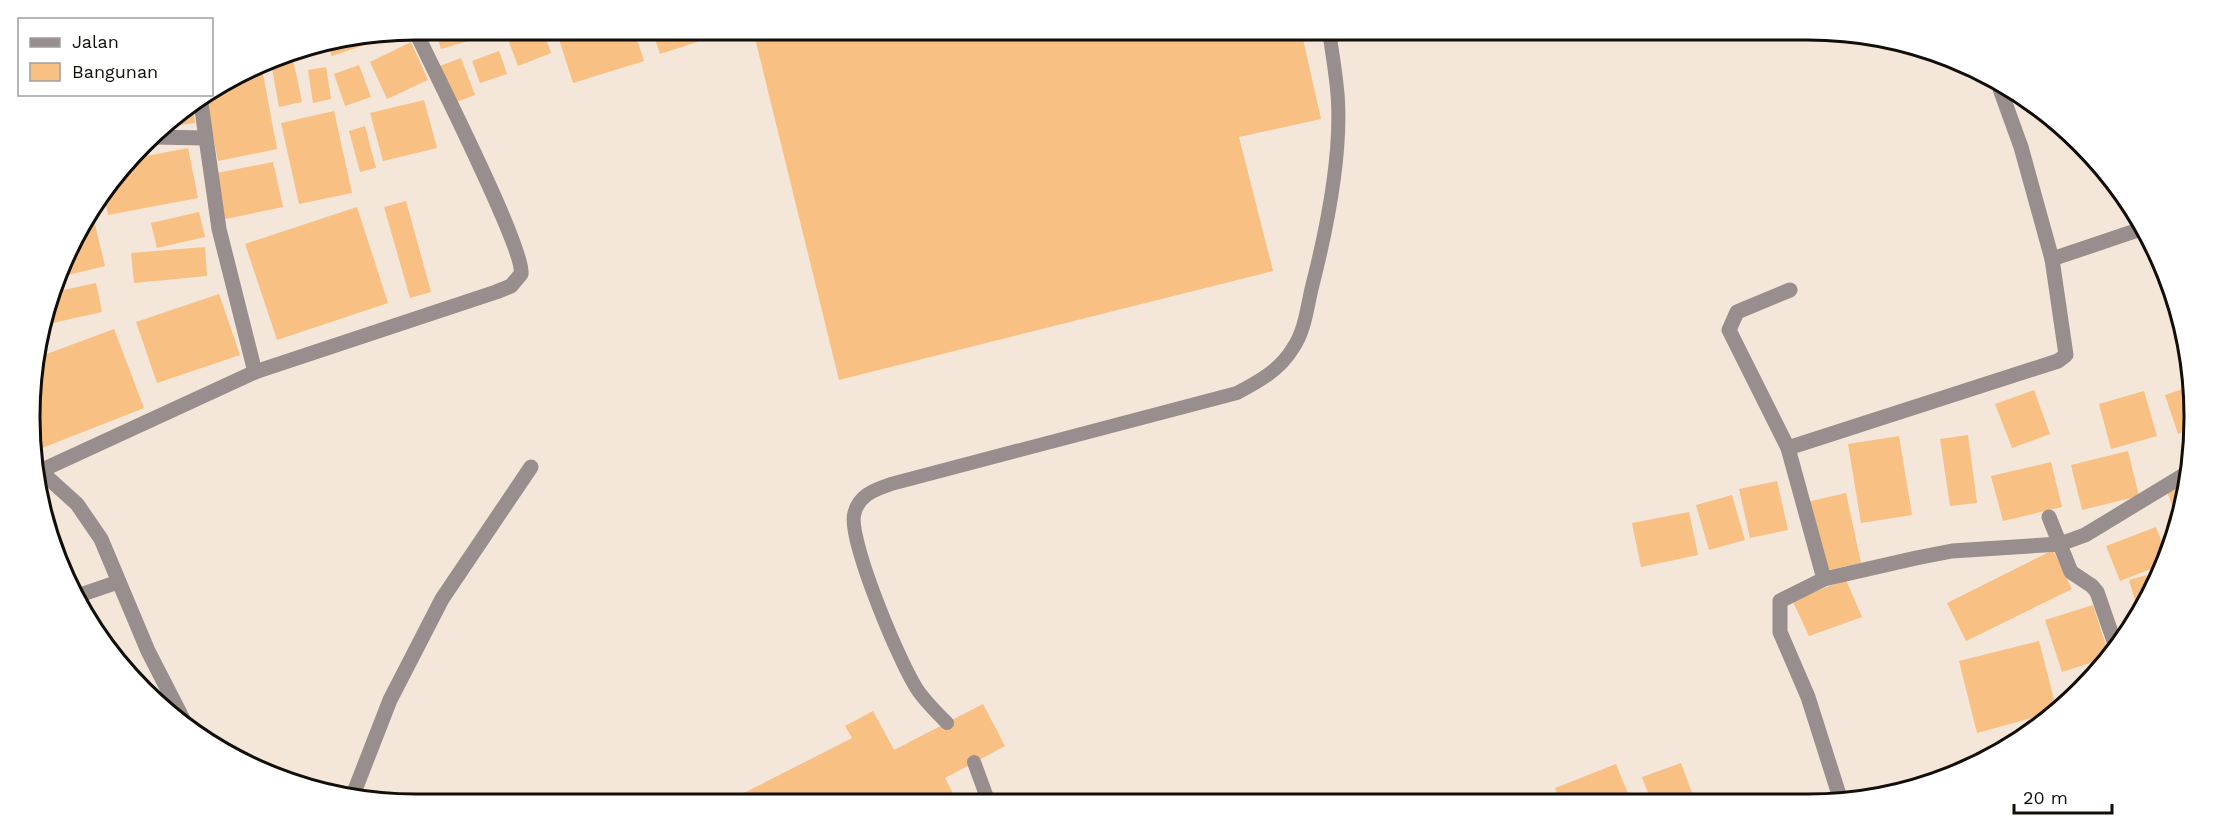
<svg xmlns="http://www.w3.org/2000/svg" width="2224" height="834" font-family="'Work Sans',sans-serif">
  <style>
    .building { fill: #f9c083 }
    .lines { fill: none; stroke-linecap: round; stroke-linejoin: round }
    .service { stroke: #978e8d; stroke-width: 14 }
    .minor { stroke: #978e8d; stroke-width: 15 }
    .rim { fill: none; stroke: #120e09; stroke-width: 3 }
  </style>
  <rect width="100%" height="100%" fill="#f4e6d8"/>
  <!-- building -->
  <g class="building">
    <polygon points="435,30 498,30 499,32 441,49"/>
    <polygon points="543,30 551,53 518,66 509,42"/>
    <polygon points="556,30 634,30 644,61 573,83"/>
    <polygon points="652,30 693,30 697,42 660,54"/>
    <polygon points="753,30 1301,30 1321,119 1239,137 1273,271 839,380"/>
    <polygon points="399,33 332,56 328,45"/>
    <polygon points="411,42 428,80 387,99 370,62"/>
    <polygon points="499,51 507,74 480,83 472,61"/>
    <polygon points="292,55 302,102 279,107 271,63"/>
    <polygon points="461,58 475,95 451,104 437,67"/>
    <polygon points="359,65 371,97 345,106 334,74"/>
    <polygon points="326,67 331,99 313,103 308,70"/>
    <polygon points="263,74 277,149 218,161 206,100 247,77"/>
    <polygon points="424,100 437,148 383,161 370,113"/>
    <polygon points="193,108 195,123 161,127 162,126"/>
    <polygon points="334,111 352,193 299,204 281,123"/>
    <polygon points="365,126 376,168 360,172 349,131"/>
    <polygon points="188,148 198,198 108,215 104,196 136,158"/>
    <polygon points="273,162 283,207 221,220 212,174"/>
    <polygon points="406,201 431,292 410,298 384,207"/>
    <polygon points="357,207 388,303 277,340 245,244"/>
    <polygon points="92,212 105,266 64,276 82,224"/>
    <polygon points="199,212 205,237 157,248 151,223"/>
    <polygon points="205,247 207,276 134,283 131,253"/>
    <polygon points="96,283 102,312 48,324 59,291"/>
    <polygon points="219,294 240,355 157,383 136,322"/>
    <polygon points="114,329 144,408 37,450 33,366 36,358"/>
    <polygon points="2189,387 2186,431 2178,434 2165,395"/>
    <polygon points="2034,390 2050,434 2012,448 1995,404"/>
    <polygon points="2144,391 2157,436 2111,449 2099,404"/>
    <polygon points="1968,435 1977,503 1950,506 1940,439"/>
    <polygon points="1899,436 1912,515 1861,523 1848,444"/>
    <polygon points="2128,451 2139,496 2082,510 2071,465"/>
    <polygon points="2051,462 2062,507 2003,521 1991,476"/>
    <polygon points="1777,481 1788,530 1750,538 1739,489"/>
    <polygon points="2183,483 2181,517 2179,523 2166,489"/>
    <polygon points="1846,493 1861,563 1824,571 1807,502"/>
    <polygon points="1732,495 1745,540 1709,550 1696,505"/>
    <polygon points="1689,512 1698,555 1641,567 1632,523"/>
    <polygon points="2156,527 2166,553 2161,565 2120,581 2106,546"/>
    <polygon points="2053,550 2072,589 1966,641 1947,603"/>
    <polygon points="2158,572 2142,611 2139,614 2129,580"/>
    <polygon points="1846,580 1862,617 1809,636 1792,600"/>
    <polygon points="2093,605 2108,652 2102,659 2062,672 2045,620"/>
    <polygon points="2039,641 2057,711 1977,733 1959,661"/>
    <polygon points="983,704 1005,746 945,778 958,803 744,803 740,795 852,738 845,726 873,711 894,750"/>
    <polygon points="1681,763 1695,801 1651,801 1642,777"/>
    <polygon points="1616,764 1631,801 1560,801 1555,788"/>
    <polygon points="1514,796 1515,801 1494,801"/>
  </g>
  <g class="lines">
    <!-- service -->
    <g class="service">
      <path d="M 947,723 C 937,713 927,703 919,692 C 901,667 849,542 854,515 C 858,495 874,490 891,484 L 1237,393 C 1258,382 1280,370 1293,348 C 1305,331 1307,307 1312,287 C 1326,232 1341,159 1338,102 C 1337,78 1332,54 1329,30"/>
      <polyline points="974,762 989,803"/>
    </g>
    <!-- minor -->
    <g class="minor">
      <polyline points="153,137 205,138"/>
      <polyline points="2052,259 2144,228"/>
      <polyline points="1790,290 1737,312 1729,330 1788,448 1824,579"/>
      <path d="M 255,372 L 496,292 L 511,286 L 521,274 C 526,251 431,65 415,30"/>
      <polyline points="1788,448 2058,361 2066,355 2052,259 2021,147 2000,89"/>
      <polyline points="37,468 77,504 101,539 148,651 187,727"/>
      <polyline points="40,471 255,372 219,229 201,103"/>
      <polyline points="2049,517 2071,572 2092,586 2097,592 2115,644"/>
      <polyline points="80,595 118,582"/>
      <polyline points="353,795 390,700 442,599 531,467"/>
      <polyline points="1841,801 1808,697 1780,632 1780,601 1824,579 1916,558 1952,551 2060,544 2085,535 2184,475"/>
    </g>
  </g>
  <!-- crop -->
  <path d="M0 0H2224V834H0ZM416 40H1808A376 376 0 0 1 2184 416V418A376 376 0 0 1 1808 794H416A376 376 0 0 1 40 418V416A376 376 0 0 1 416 40Z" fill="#fff" fill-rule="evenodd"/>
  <path class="rim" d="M416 40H1808A376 376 0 0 1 2184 416V418A376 376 0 0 1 1808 794H416A376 376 0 0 1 40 418V416A376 376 0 0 1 416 40Z"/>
  <!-- legend -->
  <rect x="18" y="18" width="195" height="78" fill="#ffffff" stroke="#a09f9d" stroke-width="1.5"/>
  <rect x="30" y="38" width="30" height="9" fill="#978e8d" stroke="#a09f9d" stroke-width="1.5"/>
  <text x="72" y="48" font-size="18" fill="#120e09">Jalan</text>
  <rect x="30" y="63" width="30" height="18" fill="#f9c083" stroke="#a09f9d" stroke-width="1.5"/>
  <text x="72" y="78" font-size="18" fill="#120e09">Bangunan</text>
  <!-- scale -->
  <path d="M2014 804v9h98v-9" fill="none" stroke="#120e09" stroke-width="3"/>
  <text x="2023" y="804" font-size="18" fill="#120e09" stroke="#ffffff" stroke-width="4.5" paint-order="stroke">20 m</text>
</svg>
